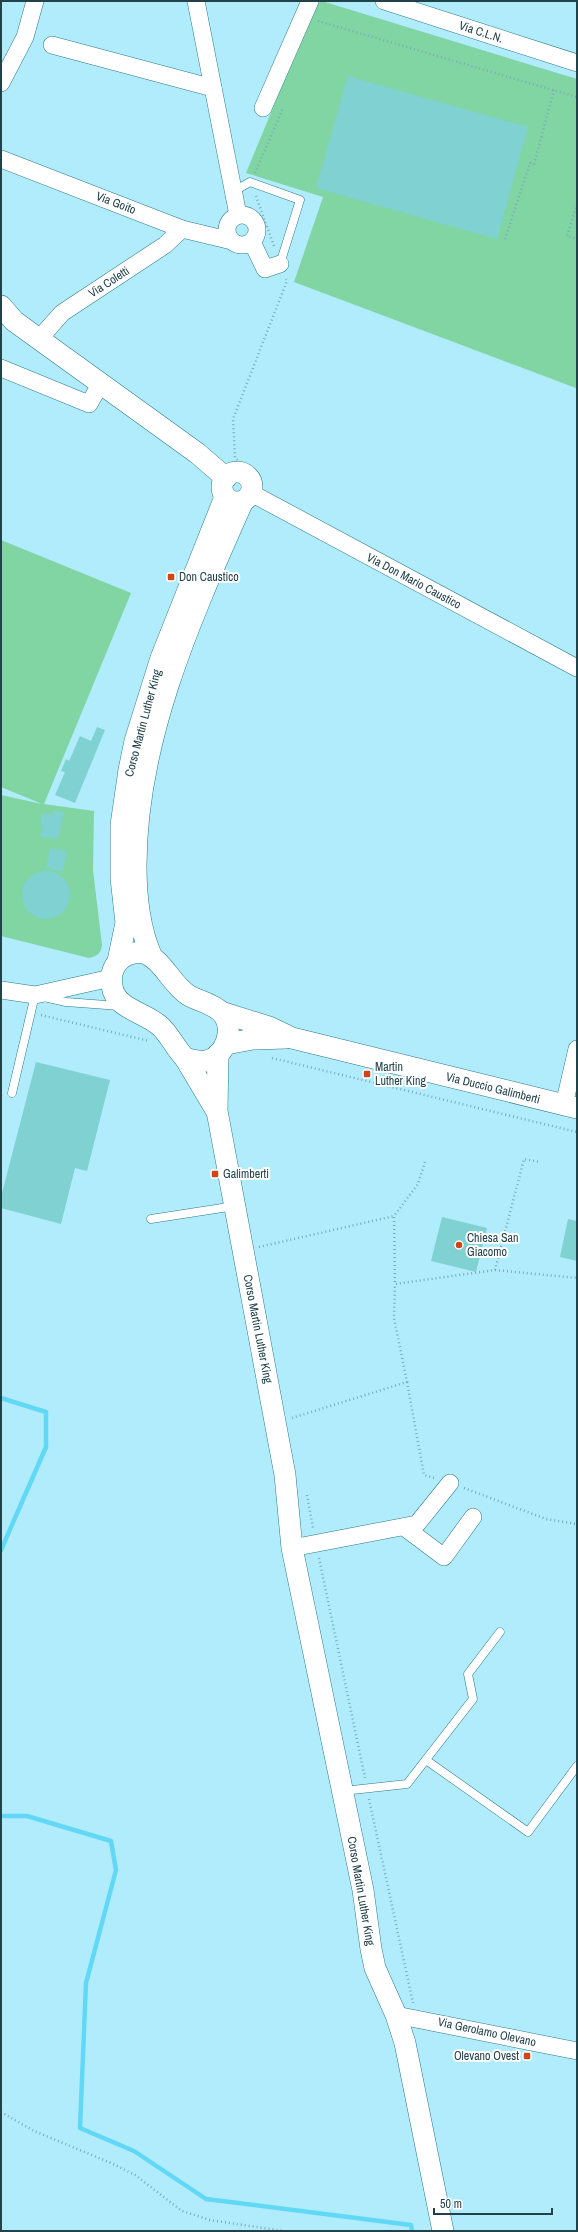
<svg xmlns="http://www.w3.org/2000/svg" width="578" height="2232" font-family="'Archivo Narrow',sans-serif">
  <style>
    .green { fill: #80d5a3 }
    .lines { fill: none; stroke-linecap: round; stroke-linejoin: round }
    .stream { stroke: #61d8f6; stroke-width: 4.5 }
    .building { fill: #7fd1d2 }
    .service-casing { stroke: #2b798c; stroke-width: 9 }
    .minor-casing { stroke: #2b798c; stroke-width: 18 }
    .tertiary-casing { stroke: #2b798c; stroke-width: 22 }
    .path { stroke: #7aabb8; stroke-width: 2.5; stroke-dasharray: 1 3; stroke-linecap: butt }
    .service { stroke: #fff; stroke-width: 8 }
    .minor { stroke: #fff; stroke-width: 17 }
    .tertiary { stroke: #fff; stroke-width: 21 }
    .poi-dot { fill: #ce4618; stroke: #fff; stroke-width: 1.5 }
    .labels { text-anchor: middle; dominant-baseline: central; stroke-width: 4; stroke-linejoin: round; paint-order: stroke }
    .street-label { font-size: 12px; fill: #22424a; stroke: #fff }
    .poi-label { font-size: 12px; fill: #22424a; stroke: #fff; text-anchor: start }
  </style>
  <rect width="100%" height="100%" fill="#b1ecfd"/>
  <!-- green -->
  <g class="green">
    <polygon points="320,2 325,2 577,79 576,388 294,282 323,197 246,173 315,6"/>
    <path d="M 1,540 L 131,593 L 44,804 L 94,811 L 93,870 L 102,945 C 101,953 98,956 89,958 L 1,936 L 1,795 L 42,804 L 1,787 Z"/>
  </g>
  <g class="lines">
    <!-- stream -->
    <g class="stream">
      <polyline points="1,1398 46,1412 46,1447 1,1550"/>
      <polyline points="1,1816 27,1816 111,1841 116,1870 86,1983 80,2128 134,2151 206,2199 411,2225 412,2231"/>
    </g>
  </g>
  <!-- building -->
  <g class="building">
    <polygon points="348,76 528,127 497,239 316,188"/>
    <polygon points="97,727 105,730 75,803 55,795 65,772 61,771 66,759 69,761 80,736 91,741"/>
    <polygon points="53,810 64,813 58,839 40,836 43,825 40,824 42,813 52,815"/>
    <polygon points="50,848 67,851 63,872 46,868"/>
    <circle cx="46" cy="895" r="24"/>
    <polygon points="36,1062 110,1080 87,1171 75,1168 61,1224 1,1208 1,1197"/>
    <polygon points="442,1217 487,1228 476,1272 431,1261"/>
    <polygon points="568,1219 577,1221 577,1261 560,1257"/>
  </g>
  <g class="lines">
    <defs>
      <g id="service">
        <polyline points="234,191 250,182 300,200 280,264"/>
        <polyline points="12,1093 35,995 66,1002 120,1006"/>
        <polyline points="151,1219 235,1206"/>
        <polyline points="426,1760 528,1832 577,1766"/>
        <polyline points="343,1791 407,1784 473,1699 468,1674 500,1632"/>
      </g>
      <g id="minor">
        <polyline points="196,1 238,215"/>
        <polyline points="384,1 577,63"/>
        <polyline points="52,45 213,88"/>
        <polyline points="1,83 25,37 35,1"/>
        <polyline points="263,108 310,1"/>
        <polyline points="1,159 182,229 232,241"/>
        <circle cx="242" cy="230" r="15"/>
        <polyline points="252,242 265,269 280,264"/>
        <polyline points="39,339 62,313 165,245 182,229"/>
        <polyline points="1,368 89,404 101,383"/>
        <polyline points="251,493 577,668"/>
        <polyline points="1,990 35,995 111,978"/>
        <polyline points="564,1105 577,1049"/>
        <polyline points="404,1527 444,1557 473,1517"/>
        <polyline points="292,1548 417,1524 450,1483"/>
        <polyline points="396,2015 577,2051"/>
      </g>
      <g id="tertiary">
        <polyline points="1,306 14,321 197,453 226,478"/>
        <circle cx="237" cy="487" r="15"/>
        <path d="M 142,952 C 163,959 170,983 188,995 C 198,1001 212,1003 221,1012 C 236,1027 226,1057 206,1061 C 199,1062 191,1060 185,1058 C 175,1048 170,1035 160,1026 C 145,1012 115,1009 112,986 C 111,980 111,974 114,968 C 120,956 129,953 142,952 Z"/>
        <path d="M 151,955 C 139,927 136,896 136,866 C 136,738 192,616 243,501"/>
        <polyline points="118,961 126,923 121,878 121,825 129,770 135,741 161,658 225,497"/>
        <polyline points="221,1012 269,1027 292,1038 577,1108"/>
        <polyline points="226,1044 253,1039 286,1038"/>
        <polyline points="218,1054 217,1111 285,1475 292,1548 363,1890 371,1949 375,1968 396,2015 405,2043 443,2231"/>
        <polyline points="185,1058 216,1110"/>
      </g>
    </defs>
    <!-- service casing -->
    <use href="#service" class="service-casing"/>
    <!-- minor casing -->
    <use href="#minor" class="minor-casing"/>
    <!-- tertiary casing -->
    <use href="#tertiary" class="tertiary-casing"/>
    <!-- path -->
    <g class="path">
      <polyline points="318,21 577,97"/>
      <polyline points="255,173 283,108"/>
      <polyline points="256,196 274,246"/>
      <polyline points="577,204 567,236 577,239"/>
      <polyline points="505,239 530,163 534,164 554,90"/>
      <polyline points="259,478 235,458 233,419 287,281 286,279"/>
      <polyline points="41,1015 149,1041"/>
      <polyline points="272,1058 577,1132"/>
      <polyline points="425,1162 418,1184 394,1216 395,1284 495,1270 524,1159 540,1162"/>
      <polyline points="259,1247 394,1216"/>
      <polyline points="495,1270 577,1278"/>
      <polyline points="407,1382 424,1475 434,1478"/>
      <polyline points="292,1418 407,1382 394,1318 395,1284"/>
      <polyline points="464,1488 546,1519 577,1524"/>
      <polyline points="307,1495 313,1528"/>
      <polyline points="319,1558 365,1778"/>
      <polyline points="369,1799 413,2003"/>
      <polyline points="1,2112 34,2131 111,2163 135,2175 182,2211 210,2220 284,2231"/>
    </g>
    <!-- service -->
    <use href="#service" class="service"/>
    <!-- minor -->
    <use href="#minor" class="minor"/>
    <!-- tertiary -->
    <use href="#tertiary" class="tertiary"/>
  </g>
  <!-- markers -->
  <g class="poi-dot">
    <rect x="167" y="573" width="8" height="8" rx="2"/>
    <rect x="363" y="1070" width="8" height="8" rx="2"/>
    <rect x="211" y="1170" width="8" height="8" rx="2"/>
    <circle cx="459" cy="1245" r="4"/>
    <rect x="523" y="2052" width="8" height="8" rx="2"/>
  </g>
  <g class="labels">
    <!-- street labels -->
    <g class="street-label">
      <text transform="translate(481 32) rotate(18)">Via C.L.N.</text>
      <text transform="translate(116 203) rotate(21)">Via Goito</text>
      <text transform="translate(109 282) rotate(-33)">Via Coletti</text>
      <text transform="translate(414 581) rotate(28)">Via Don Mario Caustico</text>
      <text transform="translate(143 723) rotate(-75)">Corso Martin Luther King</text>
      <text transform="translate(493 1088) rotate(14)">Via Duccio Galimberti</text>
      <text transform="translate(258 1329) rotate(79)">Corso Martin Luther King</text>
      <text transform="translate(361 1891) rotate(80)">Corso Martin Luther King</text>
      <text transform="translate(487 2032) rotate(12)">Via Gerolamo Olevano</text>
    </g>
    <!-- poi labels -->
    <g class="poi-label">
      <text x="179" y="577">Don Caustico</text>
      <text x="375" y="1067">Martin<tspan x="375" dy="14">Luther King</tspan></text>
      <text x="223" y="1174">Galimberti</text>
      <text x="467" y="1238">Chiesa San<tspan x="467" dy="14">Giacomo</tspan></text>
      <text x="519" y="2056" text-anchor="end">Olevano Ovest</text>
    </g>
  </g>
  <!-- border -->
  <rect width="578" height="2232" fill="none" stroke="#22424a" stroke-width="4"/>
  <!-- scale -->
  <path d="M434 2208v6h118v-6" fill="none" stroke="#22424a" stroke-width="2"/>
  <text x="440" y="2208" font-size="12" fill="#22424a" stroke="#ffffff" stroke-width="3" paint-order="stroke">50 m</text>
</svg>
